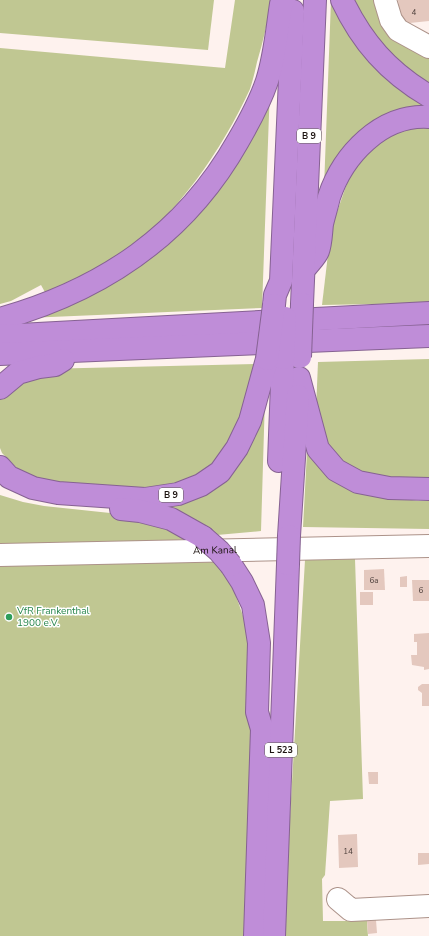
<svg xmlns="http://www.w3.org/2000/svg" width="429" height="936" font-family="'Nunito Sans',sans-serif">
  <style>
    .green { fill: #c0c792 }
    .building { fill: #e4c8be }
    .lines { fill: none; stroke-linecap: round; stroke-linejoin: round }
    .minor-casing { stroke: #ac9289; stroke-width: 24 }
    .highway-casing { stroke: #866292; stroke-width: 24 }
    .minor { stroke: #fff; stroke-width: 22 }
    .highway { stroke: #bf8dd8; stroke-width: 22 }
    .highway-bridge-casing { stroke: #866292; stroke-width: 24; stroke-linecap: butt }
    .highway-bridge { stroke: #bf8dd8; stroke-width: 22 }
    .leisure-dot { fill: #2e9e5b; stroke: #fff; stroke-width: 1.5 }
    .labels { text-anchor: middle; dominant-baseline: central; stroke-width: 3; stroke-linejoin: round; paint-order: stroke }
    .number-label { font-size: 8px; fill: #4e403c }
    .shield { fill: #fff; stroke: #605a58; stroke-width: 1 }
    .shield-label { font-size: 9px; font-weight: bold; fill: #1c1310 }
    .street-label { font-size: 10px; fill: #1c1310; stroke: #fff }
    .leisure-label { font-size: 10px; fill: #27864d; stroke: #fff; text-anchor: start }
  </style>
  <rect width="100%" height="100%" fill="#fef2ee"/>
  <!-- green -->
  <g class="green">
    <polygon points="0,0 214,0 208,50 0,33"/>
    <path d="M 235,0 L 271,0 C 268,21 263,42 257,62 C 255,71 253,80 250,89 C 222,150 174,221 116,258 C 93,272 69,283 46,294 L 41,285 L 11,301 L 0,304 L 0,48 L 225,68 Z"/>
    <polygon points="331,0 334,0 429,107 407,113 324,188"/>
    <polygon points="350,0 379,0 429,57 429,88 386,56"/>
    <polygon points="270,87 262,308 27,318 177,231"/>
    <polygon points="429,126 429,303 322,305 331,229 351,172 367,151 385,138 399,131"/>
    <polygon points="429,359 429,483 365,476 342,464 327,448 316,410 318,362"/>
    <polygon points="255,364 244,412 229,446 204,474 178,486 152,490 50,482 31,476 18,469 2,453 0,448 0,398 41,369"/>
    <polygon points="265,397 261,531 217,535 167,507 196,495"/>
    <polygon points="307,452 328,474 356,491 418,501 429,501 429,529 303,527"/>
    <polygon points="0,495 23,502 44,506 129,515 194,539 138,542 0,544"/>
    <polygon points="355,559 363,799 330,801 325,875 322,879 323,921 367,921 368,936 283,936 305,560"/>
    <polygon points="216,562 232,585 247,627 252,673 249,936 0,936 0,566"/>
  </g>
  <!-- building -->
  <g class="building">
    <polygon points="398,0 429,0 429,21 400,24"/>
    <polygon points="384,569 385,590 364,590 364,570"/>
    <polygon points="407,576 407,587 400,587 400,577"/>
    <polygon points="412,580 429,580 429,601 413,601"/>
    <rect x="360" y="592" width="13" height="13"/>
    <polygon points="429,633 429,669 424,670 424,667 412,665 411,655 417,655 417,642 414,642 414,634"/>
    <polygon points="422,684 429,684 429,706 422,706 422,693 418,690 418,687"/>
    <polygon points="368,772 378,772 378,784 369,784"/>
    <polygon points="357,834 358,867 339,868 338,835"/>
    <polygon points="418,853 429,853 429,864 418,865"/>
    <polygon points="376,920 377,933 368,934 367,921"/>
  </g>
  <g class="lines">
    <defs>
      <g id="minor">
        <polyline points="385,0 391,20 398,30 429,47"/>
        <path id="s1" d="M 0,555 L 429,546"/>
        <polyline points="338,899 351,910 429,906"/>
      </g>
      <g id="highway">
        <path d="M 342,0 C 362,42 388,72 429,96"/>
        <path d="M 307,266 C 311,261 316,256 318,251 C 321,243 321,232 322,224 C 324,215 327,206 329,197 C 343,155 381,114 429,117"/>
        <polyline points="302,304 315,0"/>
        <polyline points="274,305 275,295 281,281 293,11"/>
        <path d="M 0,319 C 103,290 185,235 238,141 C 249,122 260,102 267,81 C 275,56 277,30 281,4 L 284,0"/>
        <polyline points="0,336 429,313"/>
        <polyline points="0,354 429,336"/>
        <polyline points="299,378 318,449 336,470 358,482 389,488 429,489"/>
        <polyline points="0,388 18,373 39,367 55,365 63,360"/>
        <polyline points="279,461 283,358"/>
        <polyline points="0,467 9,477 33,488 58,493 145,499 178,494 201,485 220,472 237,448 250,421 267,359"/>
        <polyline points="121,509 140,511 171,519 203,537"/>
        <polyline points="289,536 298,396"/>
        <polyline points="231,565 242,582 253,605 259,643 257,712 262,729 255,936"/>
        <polyline points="274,936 288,564"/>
      </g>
    </defs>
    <!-- minor casing -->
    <use href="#minor" class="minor-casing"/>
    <!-- highway casing -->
    <use href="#highway" class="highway-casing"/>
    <!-- minor -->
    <use href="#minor" class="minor"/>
    <!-- highway -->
    <use href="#highway" class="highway"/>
    <defs>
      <g id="highway-bridge">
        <polyline points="300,357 302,304"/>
        <polyline points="283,358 285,318"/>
        <polyline points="267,359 274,305"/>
        <polyline points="203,537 219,551 231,565"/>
        <polyline points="288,564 289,536"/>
      </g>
    </defs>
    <!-- highway-bridge casing -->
    <use href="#highway-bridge" class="highway-bridge-casing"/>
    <!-- highway-bridge -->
    <use href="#highway-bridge" class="highway-bridge"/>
  </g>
  <!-- markers -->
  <circle class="leisure-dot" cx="9" cy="617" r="4"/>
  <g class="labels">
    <!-- number labels -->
    <g class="number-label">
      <text x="414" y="12">4</text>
      <text x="374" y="580">6a</text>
      <text x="421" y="590">6</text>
      <text x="348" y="851">14</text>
    </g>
    <!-- shield labels -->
    <g class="shield">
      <rect x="297" y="129" width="24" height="14" rx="3"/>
      <rect x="159" y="488" width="24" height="14" rx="3"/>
      <rect x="265" y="743" width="32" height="14" rx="3"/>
    </g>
    <g class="shield-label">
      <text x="309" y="136">B 9</text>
      <text x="171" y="495">B 9</text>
      <text x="281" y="750">L 523</text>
    </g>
    <!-- street labels -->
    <g class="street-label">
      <text stroke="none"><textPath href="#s1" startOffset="215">Am Kanal</textPath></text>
    </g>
    <!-- leisure labels -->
    <g class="leisure-label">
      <text x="17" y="611">VfR Frankenthal<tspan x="17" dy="12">1900 e.V.</tspan></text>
    </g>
  </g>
</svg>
